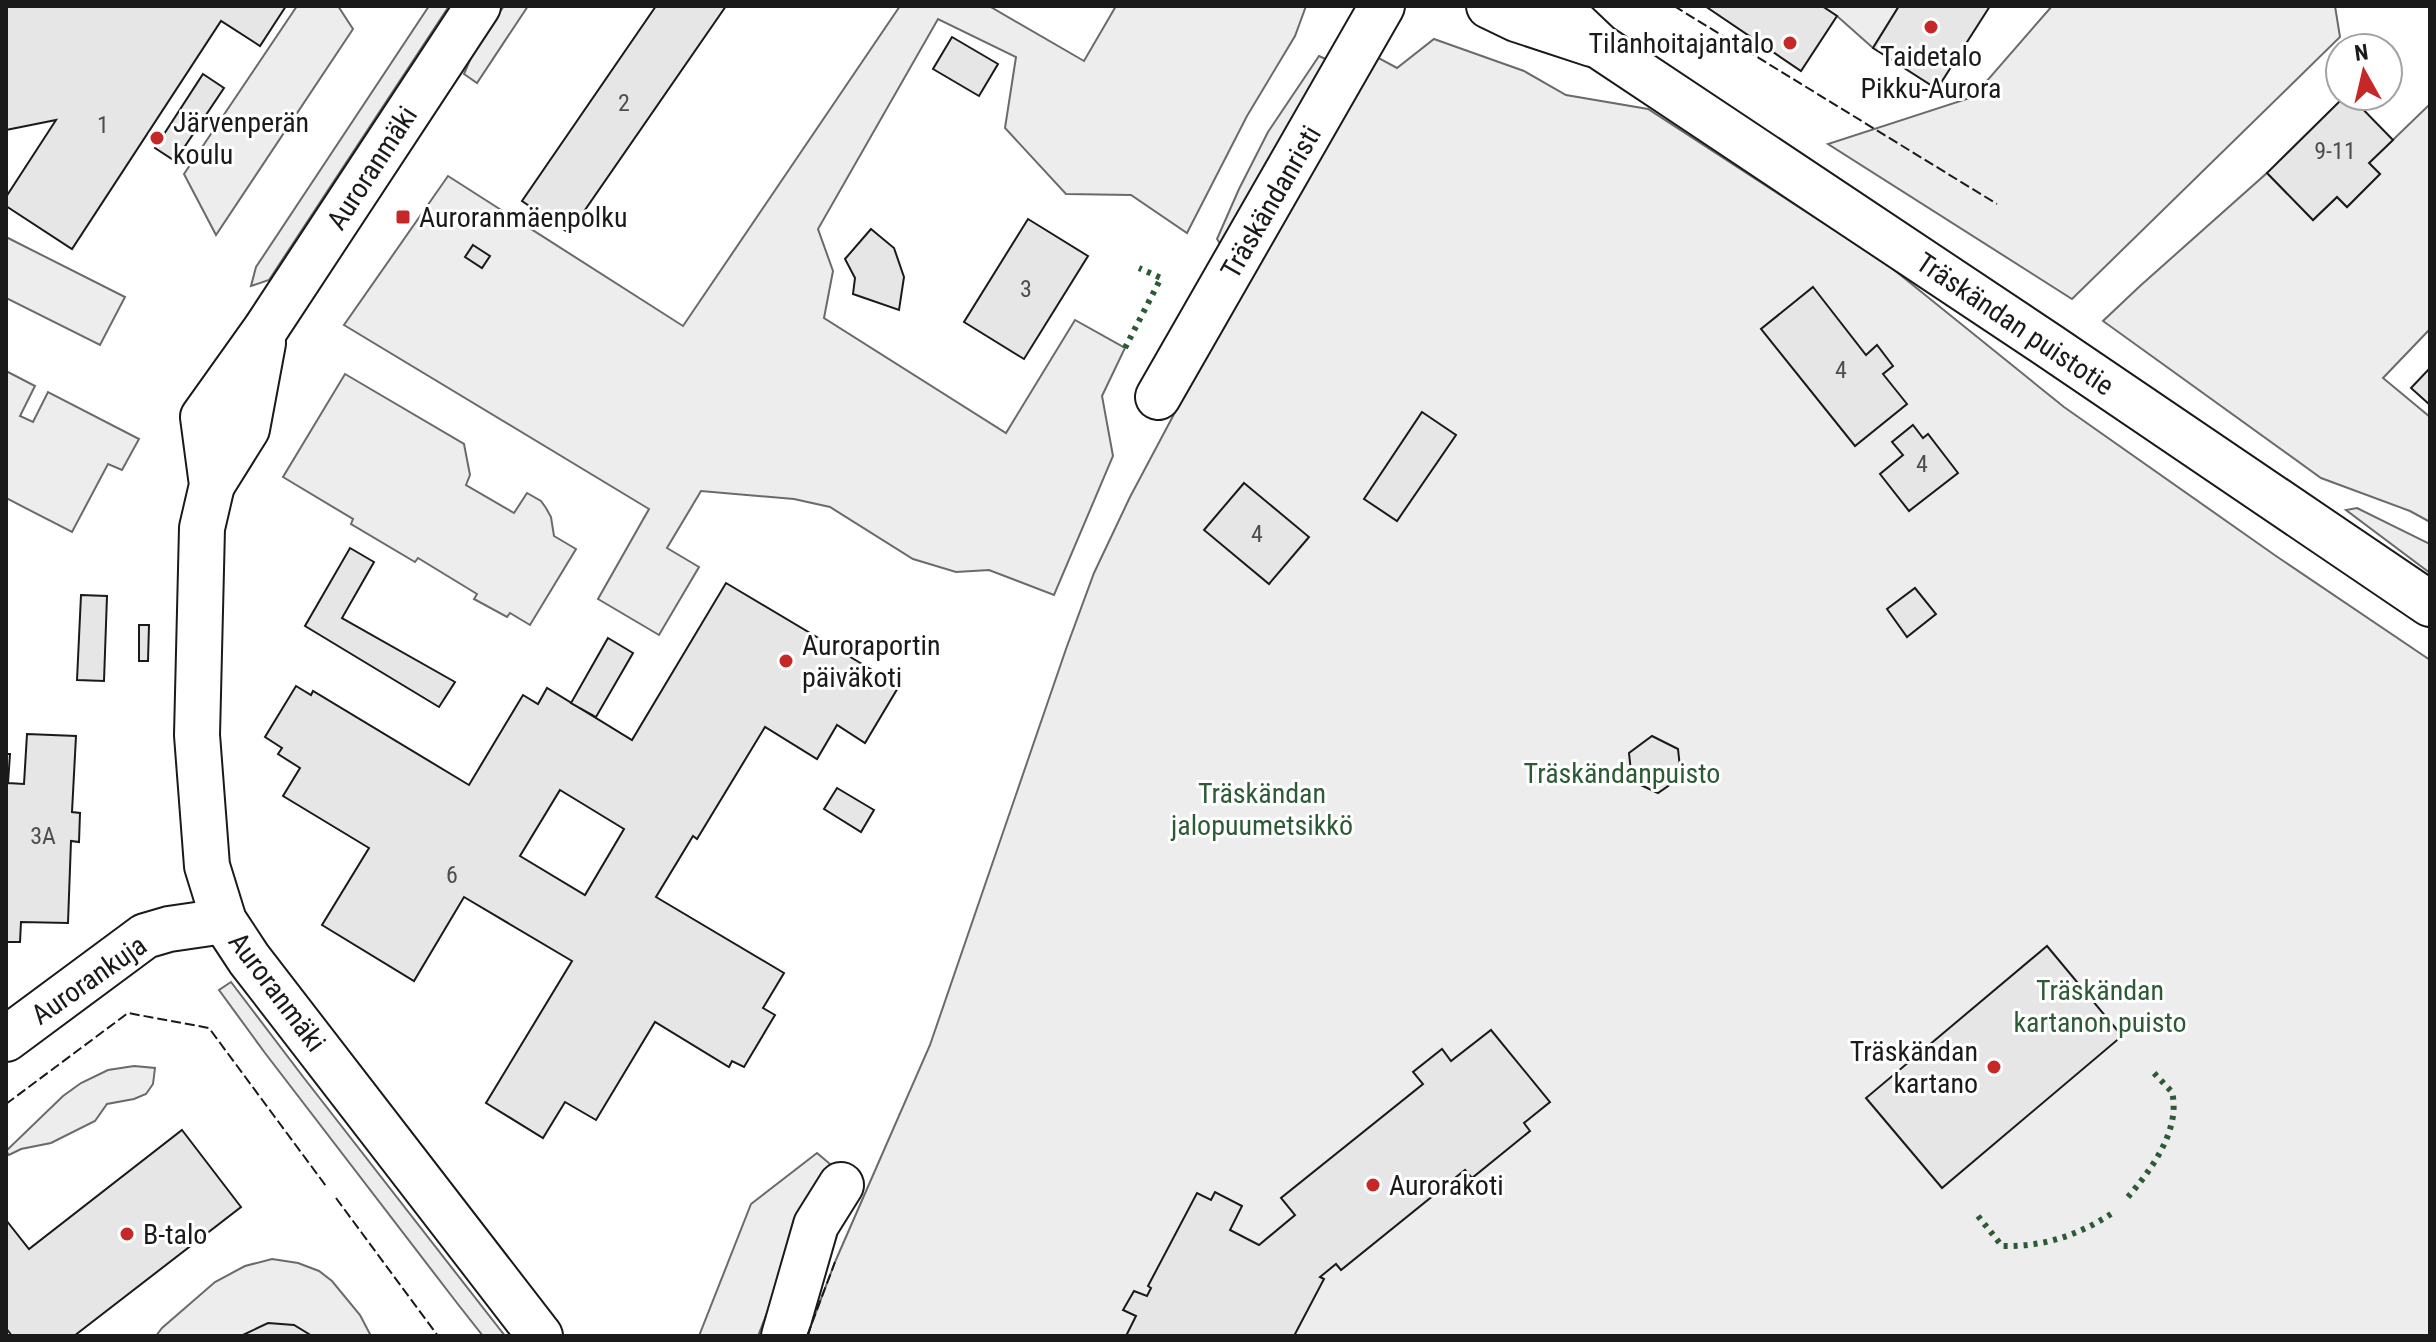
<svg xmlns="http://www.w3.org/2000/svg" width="2436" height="1342" font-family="'Roboto Condensed',sans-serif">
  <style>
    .built { fill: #ededed; stroke: #6a6a6a; stroke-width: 2 }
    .building { fill: #e6e6e6; stroke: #1a1a1a; stroke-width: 2; fill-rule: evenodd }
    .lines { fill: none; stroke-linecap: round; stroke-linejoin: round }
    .minor-casing { stroke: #1a1a1a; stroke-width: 48 }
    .major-casing { stroke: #1a1a1a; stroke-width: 48 }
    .minor { stroke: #fff; stroke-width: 44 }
    .major { stroke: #fff; stroke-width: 44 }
    .hedge { stroke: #2b5a34; stroke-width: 6; stroke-dasharray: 4 6; stroke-linecap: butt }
    .fence { stroke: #1a1a1a; stroke-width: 2; stroke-dasharray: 10 4; stroke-linecap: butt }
    .poi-dot { fill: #c62828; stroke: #fff; stroke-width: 3 }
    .labels { text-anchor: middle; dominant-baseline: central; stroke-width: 6; stroke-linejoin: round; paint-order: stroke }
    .number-label { font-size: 24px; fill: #4d4d4d }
    .poi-label { font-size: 28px; fill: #1a1a1a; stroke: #fff; text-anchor: start }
    .street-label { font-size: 28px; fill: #1a1a1a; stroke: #fff }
    .park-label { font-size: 28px; fill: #2b5a34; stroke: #fff }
  </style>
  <rect width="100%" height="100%" fill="#fff"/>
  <!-- built -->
  <g class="built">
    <polygon points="297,6 338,6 353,29 216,235 184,174"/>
    <polygon points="429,6 449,6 269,280 251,286 256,267"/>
    <polygon points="504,6 528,6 477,83 464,74 475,48"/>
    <polygon points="900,6 989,6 1084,61 1116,6 1306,6 1295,36 1247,116 1187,233 1131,195 1066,194 1005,128 1016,57 938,19 818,229 833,271 824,318 1006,433 1075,320 1125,348 1102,396 1113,456 1054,595 989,570 956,572 913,559 830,507 794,499 701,491 667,548 699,567 659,635 598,599 649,509 344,325 448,176 683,326"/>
    <polygon points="1822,6 1899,6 1873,48 1837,16"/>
    <polygon points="2052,6 2335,6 2340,37 2072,299 1828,144 1973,97"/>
    <polygon points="1434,39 1524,71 1566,95 1648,109 1888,265 2064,407 2276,556 2430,660 2430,1336 807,1336 835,1262 930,1045 1066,649 1094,573 1130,497 1282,211 1375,56 1397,68"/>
    <polygon points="1319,56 1330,61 1221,245 1217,239 1239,189 1268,132"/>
    <polygon points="2430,104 2430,329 2383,378 2430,417 2430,522 2410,511 2321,478 2103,321 2140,286 2267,173 2313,220 2337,197 2347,207 2380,174 2369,163"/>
    <polygon points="6,237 125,297 100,345 6,298"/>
    <polygon points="6,371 35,386 20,416 33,422 48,392 139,439 122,470 108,464 72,532 6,498"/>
    <polygon points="345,374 464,444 470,475 466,485 514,513 527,493 541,501 546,508 551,517 554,536 576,549 530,625 510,613 507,617 474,599 477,594 418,558 415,562 351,524 353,519 283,477"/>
    <polygon points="2357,508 2430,544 2430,573 2346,510"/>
    <polygon points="231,982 304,1078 505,1336 483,1336 457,1303 265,1053 219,990"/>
    <polygon points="134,1066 155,1068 153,1084 146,1094 134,1099 107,1104 95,1121 51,1143 21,1149 9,1155 6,1151 63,1096 81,1083 108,1070"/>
    <polygon points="817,1153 830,1164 802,1223 758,1336 699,1336 751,1204"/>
    <polygon points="272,1259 298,1263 319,1271 332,1281 360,1315 371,1336 156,1336 162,1328 215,1282 245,1266"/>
  </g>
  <!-- building -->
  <g class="building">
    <polygon points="6,6 286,6 260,46 221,21 72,249 6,206 6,197 56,120 6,130"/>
    <polygon points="656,6 726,6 569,233 522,201"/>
    <polygon points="1705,6 1822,6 1837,16 1801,71"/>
    <polygon points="1899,6 1990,6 1937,89 1873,48"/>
    <polygon points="952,37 998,64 979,96 933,69"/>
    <polygon points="203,74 224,88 175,161 155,148"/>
    <polygon points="2345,96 2350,96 2393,140 2369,163 2380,174 2347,207 2337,197 2313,220 2267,173"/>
    <polygon points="1028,219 1088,256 1024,359 964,322"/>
    <polygon points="871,229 894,248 904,277 899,310 853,294 855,278 845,259"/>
    <polygon points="473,245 490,256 482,268 465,257"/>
    <polygon points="1813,287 1866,355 1877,345 1893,366 1883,374 1907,404 1855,446 1761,329"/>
    <polygon points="2430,368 2430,405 2411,388"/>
    <polygon points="1422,412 1456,435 1397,521 1364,499"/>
    <polygon points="1913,425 1923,438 1928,434 1958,473 1909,511 1880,474 1903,455 1892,442"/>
    <polygon points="1244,483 1309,537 1269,584 1204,530"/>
    <polygon points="350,548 374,562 342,618 455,682 439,707 305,626"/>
    <path d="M 726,583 L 899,686 L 865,743 L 837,725 L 817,759 L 765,727 L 697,839 L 693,836 L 656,897 L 784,973 L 763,1008 L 775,1015 L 744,1067 L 732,1061 L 729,1067 L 655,1022 L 596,1120 L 565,1102 L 543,1138 L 486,1103 L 572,961 L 464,897 L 414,981 L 322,925 L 369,848 L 283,796 L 300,768 L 278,754 L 282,748 L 265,737 L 296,686 L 311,695 L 313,691 L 469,785 L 523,695 L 538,704 L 547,688 L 632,740 ZM 560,790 L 624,829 L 585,895 L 520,856 Z"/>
    <polygon points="1915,588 1936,614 1907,637 1887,609"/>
    <polygon points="81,595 107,596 104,681 77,680"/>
    <polygon points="139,625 149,625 148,661 139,661"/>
    <polygon points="608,638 633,653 596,717 571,703"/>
    <polygon points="27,734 76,736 72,812 80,813 79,842 71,841 68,923 21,922 20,942 6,942 6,754 10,754 8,783 24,784"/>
    <polygon points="1652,736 1678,749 1681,777 1658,793 1632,781 1629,753"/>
    <polygon points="837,788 874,810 861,832 824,809"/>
    <polygon points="2047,946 2122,1036 1942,1188 1866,1098"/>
    <polygon points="1491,1030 1550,1102 1524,1123 1530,1131 1472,1178 1465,1170 1341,1270 1336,1264 1320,1277 1324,1279 1294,1336 1126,1336 1136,1316 1123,1310 1134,1291 1147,1296 1151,1288 1148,1286 1197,1193 1211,1200 1215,1192 1242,1206 1230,1230 1259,1245 1295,1215 1281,1198 1423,1084 1413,1072 1442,1049 1451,1061"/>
    <polygon points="182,1130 241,1207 74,1336 12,1336 6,1328 6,1220 29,1249"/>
    <polygon points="268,1323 294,1325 312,1336 243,1335"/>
  </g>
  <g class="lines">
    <defs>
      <g id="minor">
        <polyline points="1158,397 1382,6"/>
        <polyline points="6,1039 145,936 169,929 224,921"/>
        <polyline points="784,1336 816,1225 841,1185"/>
      </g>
      <g id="major">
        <polyline points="478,6 265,330 203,417 212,485 202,528 197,735 207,866 224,921 249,959 540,1336"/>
        <polyline points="1489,6 1516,19 1592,44"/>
        <polyline points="1557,6 1599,46 2048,345 2430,604"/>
        <polyline points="212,485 247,429 263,343"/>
      </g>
    </defs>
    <!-- minor casing -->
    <use href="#minor" class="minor-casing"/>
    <!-- major casing -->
    <use href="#major" class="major-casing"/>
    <!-- minor -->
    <use href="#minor" class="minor"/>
    <!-- major -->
    <use href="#major" class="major"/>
    <!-- hedge -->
    <g class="hedge">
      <polyline points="1125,348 1161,278 1139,268"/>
      <path d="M 2128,1197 C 2151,1170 2181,1130 2172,1092 L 2154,1073"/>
      <path d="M 1978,1216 L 2002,1246 C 2042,1247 2077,1236 2111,1214"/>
    </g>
    <!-- fence -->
    <g class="fence">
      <polyline points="1674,6 1997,204"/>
      <polyline points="6,1104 128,1013 209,1028 326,1186"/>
      <polyline points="336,1198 438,1336"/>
      <polyline points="807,1336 835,1262"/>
    </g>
  </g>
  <!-- markers -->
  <g class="poi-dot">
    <circle cx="1931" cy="27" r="8"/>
    <circle cx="1790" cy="43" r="8"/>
    <circle cx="157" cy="138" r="8"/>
    <rect x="395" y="209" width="16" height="16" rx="4"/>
    <circle cx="786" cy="661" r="8"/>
    <circle cx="1994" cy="1067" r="8"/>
    <circle cx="1373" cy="1185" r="8"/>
    <circle cx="127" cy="1234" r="8"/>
  </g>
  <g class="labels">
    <!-- number labels -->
    <g class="number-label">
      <text x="624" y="103">2</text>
      <text x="103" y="125">1</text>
      <text x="2335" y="151">9-11</text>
      <text x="1026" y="289">3</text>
      <text x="1841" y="370">4</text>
      <text x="1922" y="464">4</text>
      <text x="1257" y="534">4</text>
      <text x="43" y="836">3A</text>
      <text x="452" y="875">6</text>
    </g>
    <!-- poi labels -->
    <g class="poi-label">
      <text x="1774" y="43" text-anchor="end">Tilanhoitajantalo</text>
      <text x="1931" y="56" text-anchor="middle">Taidetalo<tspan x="1931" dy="32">Pikku-Aurora</tspan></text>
      <text x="173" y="122">Järvenperän<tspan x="173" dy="32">koulu</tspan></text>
      <text x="419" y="217">Auroranmäenpolku</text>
      <text x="802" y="645">Auroraportin<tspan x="802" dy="32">päiväkoti</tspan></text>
      <text x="1978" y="1051" text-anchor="end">Träskändan<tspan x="1978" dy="32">kartano</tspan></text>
      <text x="1389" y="1185">Aurorakoti</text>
      <text x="143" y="1234">B-talo</text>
    </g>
    <!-- street labels -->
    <g class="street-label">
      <text transform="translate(372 168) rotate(-57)">Auroranmäki</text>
      <text transform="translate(1271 202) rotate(-60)">Träskändanristi</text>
      <text transform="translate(2015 324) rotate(34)">Träskändan puistotie</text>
      <text transform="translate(89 980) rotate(-35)">Aurorankuja</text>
      <text transform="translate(277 992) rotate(53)">Auroranmäki</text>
    </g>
    <!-- park labels -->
    <g class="park-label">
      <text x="1622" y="773">Träskändanpuisto</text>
      <text x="1262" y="793">Träskändan<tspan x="1262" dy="32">jalopuumetsikkö</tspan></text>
      <text x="2100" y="990">Träskändan<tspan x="2100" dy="32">kartanon puisto</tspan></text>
    </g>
  </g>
  <!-- border -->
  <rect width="2436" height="1342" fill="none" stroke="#1a1a1a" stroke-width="16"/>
  <!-- north arrow -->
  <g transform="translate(2364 72) rotate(352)"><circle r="38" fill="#ffffff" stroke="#a3a3a3" stroke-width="2"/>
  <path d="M0-6L14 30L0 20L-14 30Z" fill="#c62828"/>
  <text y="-12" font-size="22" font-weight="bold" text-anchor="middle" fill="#1a1a1a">N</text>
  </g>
</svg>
